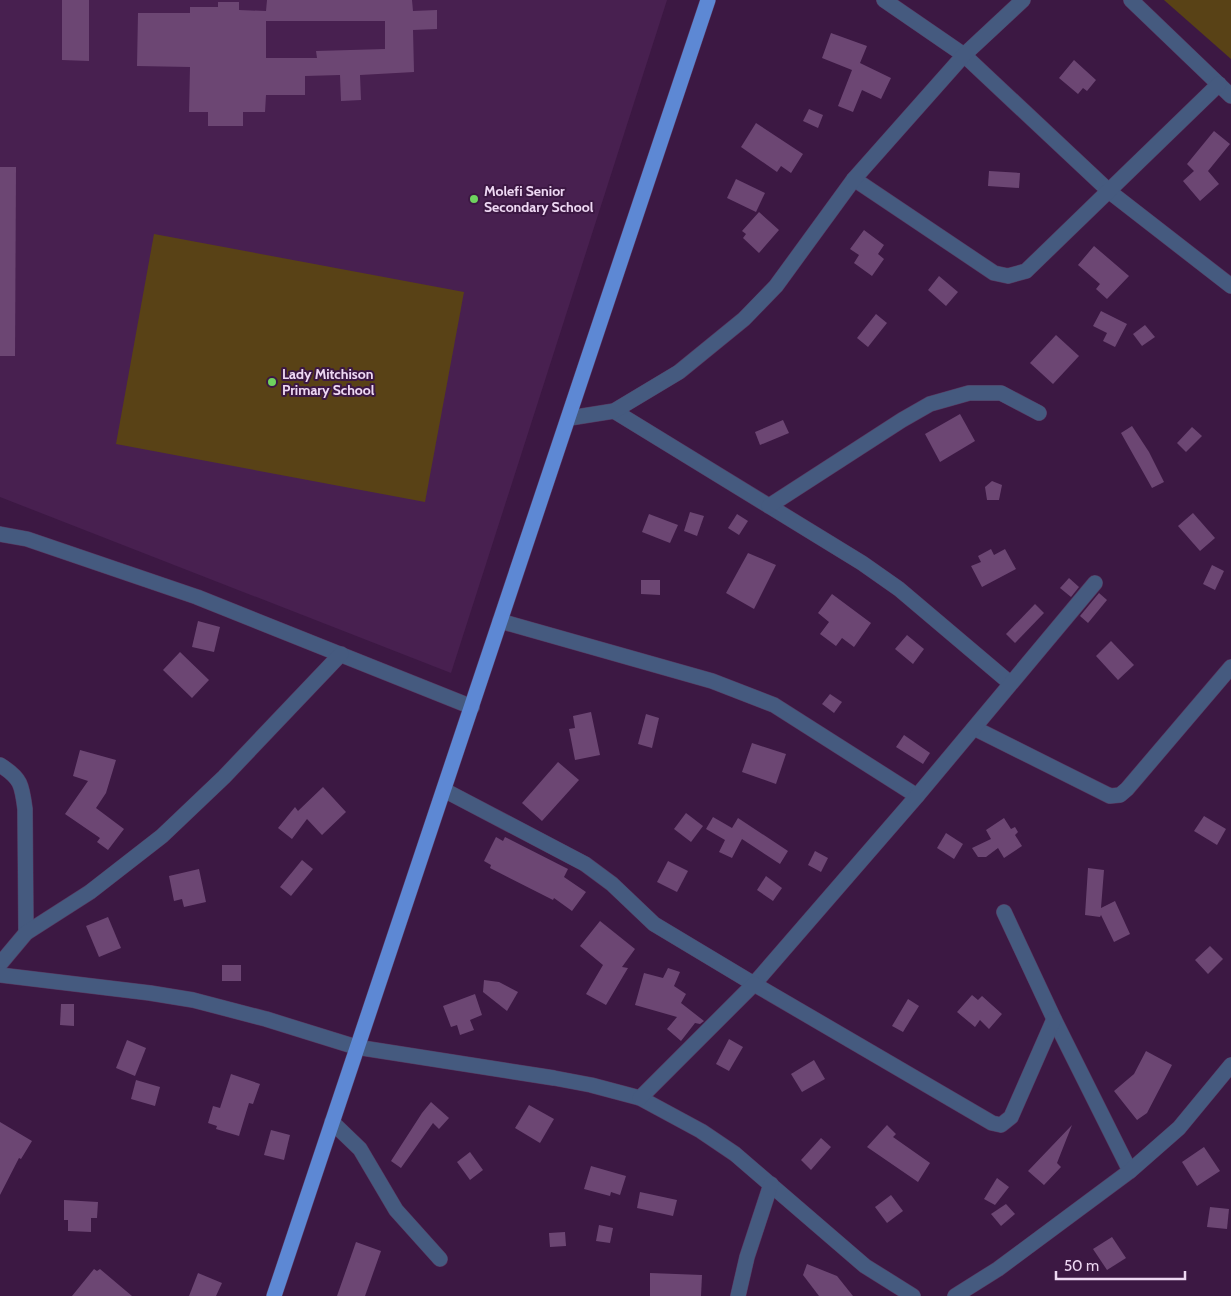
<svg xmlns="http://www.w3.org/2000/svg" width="1231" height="1296" font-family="Cabin,sans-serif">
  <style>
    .built { fill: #482050 }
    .green { fill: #594216 }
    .building { fill: #6c4673; fill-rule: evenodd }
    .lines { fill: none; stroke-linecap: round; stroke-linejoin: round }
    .minor-casing { stroke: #58375f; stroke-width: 16 }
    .major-casing { stroke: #58375f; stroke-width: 16 }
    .minor { stroke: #455a7f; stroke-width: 15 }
    .major { stroke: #5d88d4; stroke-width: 15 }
    .poi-dot { fill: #6fd35f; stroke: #3c1843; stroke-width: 2 }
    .labels { text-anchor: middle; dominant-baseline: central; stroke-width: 4; stroke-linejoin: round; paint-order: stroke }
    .poi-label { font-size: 14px; font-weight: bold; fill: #eed8f3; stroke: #3c1843; text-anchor: start }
  </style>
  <rect width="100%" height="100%" fill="#3c1843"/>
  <!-- built -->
  <polygon class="built" points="0,0 667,0 451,673 0,497"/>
  <!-- green -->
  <g class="green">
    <polygon points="1164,0 1231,0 1231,59"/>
    <polygon points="154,234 464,292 425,502 116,444"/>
  </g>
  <!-- building -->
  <g class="building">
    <polygon points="62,0 89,0 89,61 62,60"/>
    <path d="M 267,0 L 412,0 L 413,11 L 437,10 L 437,29 L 413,30 L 414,72 L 360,75 L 361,100 L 341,101 L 340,75 L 305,76 L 305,95 L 266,95 L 265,112 L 243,112 L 243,126 L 208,126 L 208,112 L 189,112 L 190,67 L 137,66 L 138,13 L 190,13 L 190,7 L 218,7 L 218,2 L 239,2 L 239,10 L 266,11 ZM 266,21 L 385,21 L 385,49 L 316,51 L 317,58 L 266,58 Z"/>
    <polygon points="831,33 867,46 860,63 891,78 881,99 862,90 853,112 838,106 852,70 822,58"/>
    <polygon points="1074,60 1096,80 1087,91 1083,88 1078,94 1059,78"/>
    <polygon points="809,109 823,115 818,128 803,121"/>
    <polygon points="756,123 803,154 791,173 781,166 777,172 741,147"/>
    <polygon points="1214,131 1230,144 1208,171 1219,184 1200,201 1183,181 1194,171 1187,164"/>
    <polygon points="0,167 16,167 15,356 0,356"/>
    <polygon points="989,171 1020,173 1019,188 988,186"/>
    <polygon points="736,179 765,193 756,212 727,198"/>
    <polygon points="759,212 779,230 759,253 743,238 746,234 742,231"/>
    <polygon points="864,230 884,245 878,254 884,259 872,276 854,263 859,255 850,249"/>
    <polygon points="1094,246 1129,276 1107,299 1096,289 1100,284 1078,265"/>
    <polygon points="939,276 958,292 946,306 928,290"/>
    <polygon points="1101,311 1127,324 1115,347 1103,341 1107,333 1093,326"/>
    <polygon points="876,314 887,323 868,347 857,338"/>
    <polygon points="1145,325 1155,337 1142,346 1133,334"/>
    <polygon points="1056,335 1079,356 1053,384 1030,363"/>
    <polygon points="960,414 975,441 940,462 925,434"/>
    <polygon points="783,420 789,433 760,445 755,432"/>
    <polygon points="1132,426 1149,452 1164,482 1152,488 1121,433"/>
    <polygon points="1192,427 1202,436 1186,452 1177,443"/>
    <polygon points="992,481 1002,485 999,500 987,500 985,487"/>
    <polygon points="690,512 704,516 697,536 684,531"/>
    <polygon points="1193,513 1215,538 1200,551 1178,526"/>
    <polygon points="649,514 678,525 670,543 642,532"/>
    <polygon points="737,514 748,521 739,535 728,528"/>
    <polygon points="991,549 994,555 1005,549 1016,569 982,587 971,566 981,562 978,556"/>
    <polygon points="748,553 776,565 754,609 726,593"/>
    <polygon points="1212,565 1224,571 1215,590 1203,584"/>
    <polygon points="1069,578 1079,587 1071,597 1060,588"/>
    <polygon points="641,580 660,580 660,595 641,594"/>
    <polygon points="1099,593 1107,600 1088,623 1080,616"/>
    <polygon points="832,594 871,623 854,647 842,638 836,646 820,634 829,622 818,613"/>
    <polygon points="1035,604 1044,613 1015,643 1006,634"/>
    <polygon points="198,621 220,627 214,652 192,647"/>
    <polygon points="907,635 924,649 913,664 895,649"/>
    <polygon points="1111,641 1134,665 1118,680 1096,656"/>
    <polygon points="180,652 209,680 192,698 163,670"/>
    <polygon points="830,694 842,702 834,713 822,704"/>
    <polygon points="591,712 600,755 575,760 569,729 575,728 573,716"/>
    <polygon points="646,714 659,718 652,748 638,744"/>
    <polygon points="904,735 930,753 923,764 896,747"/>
    <polygon points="752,743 786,754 776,784 742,772"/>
    <polygon points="80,750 116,760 106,793 96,808 124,829 108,850 97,842 100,838 65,814 88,781 73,776"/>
    <polygon points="558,762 579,780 542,821 522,803"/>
    <polygon points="323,787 346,812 322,835 307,819 292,839 278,828 295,807 298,811"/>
    <polygon points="686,813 703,826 691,842 674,829"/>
    <polygon points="1204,816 1226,829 1217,845 1194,831"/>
    <polygon points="713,817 732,828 738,818 788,851 780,864 742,839 732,858 719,852 725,840 706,829"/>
    <polygon points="1004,818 1011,829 1015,827 1018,832 1015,835 1022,846 1004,858 998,848 986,857 978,857 972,848 991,839 986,830"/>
    <polygon points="946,833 963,844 954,859 937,848"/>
    <polygon points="496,837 503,841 505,837 568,869 564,877 586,892 572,911 554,898 553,900 490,868 491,865 484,861"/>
    <polygon points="815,851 828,858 821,872 808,865"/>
    <polygon points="302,860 313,869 291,896 280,887"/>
    <polygon points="668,861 688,871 677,892 657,882"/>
    <polygon points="1088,868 1104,870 1101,908 1115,901 1130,934 1114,942 1101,915 1100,917 1085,915"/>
    <polygon points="199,869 206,902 184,907 182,899 174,901 169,876"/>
    <polygon points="766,876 782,888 773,901 757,890"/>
    <polygon points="108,917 121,948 99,957 86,926"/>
    <polygon points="600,921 635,949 622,967 628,968 606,1005 586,994 603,965 580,946"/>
    <polygon points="1210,946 1223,959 1208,974 1195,960"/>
    <rect x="222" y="965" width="19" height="16"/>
    <polygon points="668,968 680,972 674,986 686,994 681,1003 704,1021 700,1024 695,1023 681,1041 667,1029 677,1017 635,1005 644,973 663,978"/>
    <polygon points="484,980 499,982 518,992 507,1011 483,992"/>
    <polygon points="475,994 482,1015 470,1020 474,1030 460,1035 457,1025 451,1027 443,1006"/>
    <polygon points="972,995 978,1000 982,996 1002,1014 989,1029 980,1020 975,1027 957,1012"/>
    <polygon points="908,999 919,1006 903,1032 892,1026"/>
    <polygon points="61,1004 74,1004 74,1026 60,1025"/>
    <polygon points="729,1039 743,1047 729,1071 716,1064"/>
    <polygon points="127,1040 146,1048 135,1076 116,1068"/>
    <polygon points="1146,1051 1172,1065 1147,1113 1137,1120 1114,1091 1134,1074"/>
    <polygon points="814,1060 825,1079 802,1092 791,1074"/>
    <polygon points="231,1074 260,1084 253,1104 249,1103 239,1136 216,1129 217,1126 208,1123 213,1106 220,1108"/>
    <polygon points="136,1080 160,1087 155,1106 131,1099"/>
    <polygon points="431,1102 449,1118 439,1129 433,1123 401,1168 391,1161 422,1113"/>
    <polygon points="529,1105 554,1119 540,1143 515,1128"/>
    <polygon points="0,1122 32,1141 21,1159 19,1158 0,1195"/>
    <polygon points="887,1125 896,1134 893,1137 930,1163 918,1182 867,1147"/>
    <polygon points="1072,1125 1057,1163 1061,1167 1044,1185 1028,1171"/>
    <polygon points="271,1130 290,1135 284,1160 264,1155"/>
    <polygon points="821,1138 831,1147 811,1170 801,1160"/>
    <polygon points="1204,1147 1220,1171 1197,1186 1182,1162"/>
    <polygon points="470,1152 483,1170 470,1180 457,1162"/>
    <polygon points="591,1166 626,1176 620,1195 611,1192 610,1196 584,1189"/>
    <polygon points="997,1178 1009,1187 995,1205 984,1199"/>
    <polygon points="640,1192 677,1200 673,1216 637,1208"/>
    <polygon points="891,1195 903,1211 887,1223 875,1207"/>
    <polygon points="64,1200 98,1202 97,1218 91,1218 91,1232 68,1231 68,1220 64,1220"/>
    <polygon points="1006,1204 1015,1214 1001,1226 991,1214"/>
    <polygon points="1210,1207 1229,1209 1227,1229 1207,1227"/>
    <polygon points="599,1225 613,1228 610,1243 596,1241"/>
    <polygon points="565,1232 566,1246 550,1247 549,1233"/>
    <polygon points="1112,1237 1126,1258 1107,1270 1093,1249"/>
    <polygon points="356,1242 381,1251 365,1296 337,1296"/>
    <polygon points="807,1264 837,1276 853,1296 819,1296 803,1275"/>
    <polygon points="94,1269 97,1271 100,1269 132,1296 72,1296"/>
    <polygon points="198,1273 222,1283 216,1296 189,1296"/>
    <polygon points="650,1273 702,1275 701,1296 650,1296"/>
  </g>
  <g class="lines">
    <defs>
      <g id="minor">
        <polyline points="884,0 964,55 1110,192 1231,286"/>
        <polyline points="1131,0 1231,96"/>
        <polyline points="854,179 994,273 1008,276 1026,271 1219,84"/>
        <polyline points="614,411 862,563 899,589 1010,683"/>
        <polyline points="570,418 614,411 679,372 744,319 776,286 854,179 964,55 1023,0"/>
        <polyline points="769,506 902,420 930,404 969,393 1001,393 1039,413"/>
        <polyline points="0,534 27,539 197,597 472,707"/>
        <polyline points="500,621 712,681 774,705 917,796"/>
        <polyline points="974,728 1110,796 1120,795 1127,789 1231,667"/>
        <path d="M 0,765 C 21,778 22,785 25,809 L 26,933"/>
        <polyline points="444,790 585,864 612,884 654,924 754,984 917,796 1095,583"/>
        <polyline points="1004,912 1054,1019 1130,1171"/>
        <polyline points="0,964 26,933 90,892 162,836 224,777 341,654"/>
        <polyline points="0,975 150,993 193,1000 266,1019 356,1047 554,1078 591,1085 640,1098 701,1131 735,1154 865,1266 913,1296"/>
        <polyline points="640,1098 754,984 992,1123 1001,1125 1011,1117 1054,1019"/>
        <polyline points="332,1122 360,1149 396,1210 440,1259"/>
        <polyline points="738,1296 747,1257 771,1184"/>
        <polyline points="955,1296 998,1269 1130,1171 1179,1128 1231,1065"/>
      </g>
      <polyline id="major" points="274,1296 708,0"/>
    </defs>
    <!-- minor casing -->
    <use href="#minor" class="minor-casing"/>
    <!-- major casing -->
    <use href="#major" class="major-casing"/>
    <!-- minor -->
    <use href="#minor" class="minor"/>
    <!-- major -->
    <use href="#major" class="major"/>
  </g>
  <!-- markers -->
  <g class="poi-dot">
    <circle cx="474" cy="199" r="5"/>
    <circle cx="272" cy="382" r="5"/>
  </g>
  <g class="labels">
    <!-- poi labels -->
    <g class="poi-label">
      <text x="484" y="191">Molefi Senior<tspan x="484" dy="16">Secondary School</tspan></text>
      <text x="282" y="374">Lady Mitchison<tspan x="282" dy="16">Primary School</tspan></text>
    </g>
  </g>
  <!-- scale -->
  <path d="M1056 1271v8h129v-8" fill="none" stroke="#eed8f3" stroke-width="2.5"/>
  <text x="1064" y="1271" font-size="15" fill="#eed8f3" stroke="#3c1843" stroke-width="4" paint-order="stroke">50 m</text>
</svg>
